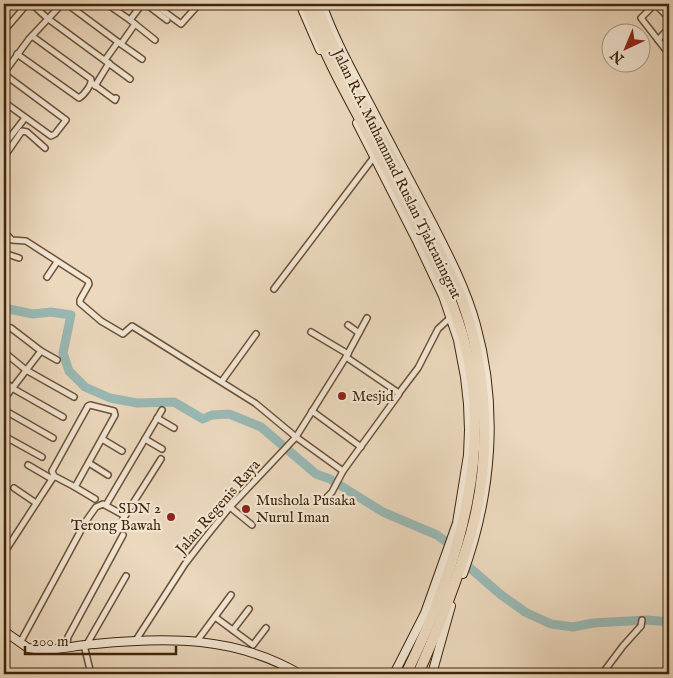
<svg xmlns="http://www.w3.org/2000/svg" width="673" height="678" font-family="'IM FELL English',serif">
  <style>
    .lines { fill: none; stroke-linecap: round; stroke-linejoin: round }
    .river { stroke: #99b9b5; stroke-width: 9 }
    .street-casing { stroke: #6b5238; stroke-width: 8 }
    .secondary-casing { stroke: #40250b; stroke-width: 10 }
    .highway-casing { stroke: #40250b; stroke-width: 12 }
    .street { stroke: #f2e6d4; stroke-width: 5 }
    .secondary { stroke: #f2e6d4; stroke-width: 8 }
    .highway { stroke: #ebd8bd; stroke-width: 10 }
    .poi-dot { fill: #8f2418; stroke: #f2e6d4; stroke-width: 2 }
    .labels { text-anchor: middle; dominant-baseline: central; stroke-width: 4.5; stroke-linejoin: round; paint-order: stroke }
    .street-label { font-size: 15px; fill: #40250b; stroke: #f2e6d4 }
    .poi-label { font-size: 15px; fill: #40250b; stroke: #f2e6d4; text-anchor: start }
  </style>
  <rect width="100%" height="100%" fill="#ebd8bd"/>
  <filter id="stains"><feTurbulence type="fractalNoise" baseFrequency=".004" numOctaves="4"/><feColorMatrix values="0 0 0 0 .2 0 0 0 0 .09 0 0 0 0 .02 0 0 0 .5 -.17"/></filter>
  <radialGradient id="worn" r=".72"><stop offset=".6" stop-color="#630" stop-opacity="0"/><stop offset="1" stop-color="#630" stop-opacity=".3"/></radialGradient>
  <g class="lines">
    <!-- river -->
    <g class="river">
      <polyline points="4,308 33,314 51,312 71,315 63,353 69,371 85,387 110,398 137,403 174,402 203,419 212,415 229,414 261,427 316,474 330,479 383,512 437,535 453,547 455,550"/>
      <polyline points="462,561 500,594 525,612 551,624 573,627 593,623 647,620 669,622"/>
    </g>
    <defs>
      <g id="street">
        <polyline points="16,4 22,9"/>
        <polyline points="32,4 47,18 130,79"/>
        <polyline points="67,4 118,42 105,60"/>
        <polyline points="107,4 130,20 142,4"/>
        <polyline points="146,4 167,20"/>
        <polyline points="154,4 181,24 199,4"/>
        <polyline points="669,18 655,4 641,18 669,54"/>
        <polyline points="130,20 155,40"/>
        <polyline points="4,31 27,4"/>
        <polyline points="658,40 669,28"/>
        <polyline points="118,42 142,59"/>
        <polyline points="121,44 135,24"/>
        <path d="M 17,54 L 79,98 C 84,95 92,85 91,79 L 32,36"/>
        <polyline points="4,73 29,39 62,4"/>
        <polyline points="4,74 66,120 55,134 51,136 4,102"/>
        <polyline points="92,83 115,100 116,98"/>
        <polyline points="95,86 109,63"/>
        <polyline points="4,145 25,118"/>
        <polyline points="4,157 22,131 27,132 45,148"/>
        <polyline points="4,232 12,240 26,241 88,281 89,284 80,300 80,303 101,321 123,334 132,326 255,403 296,437 343,471"/>
        <polyline points="4,253 19,258"/>
        <polyline points="47,277 57,262"/>
        <polyline points="274,289 374,157"/>
        <polyline points="348,325 359,333"/>
        <polyline points="11,328 41,351 57,360"/>
        <polyline points="311,332 348,354"/>
        <polyline points="4,352 26,370 74,397"/>
        <polyline points="4,381 12,388 63,417"/>
        <polyline points="222,381 256,334"/>
        <polyline points="399,393 418,368 438,329 451,317"/>
        <polyline points="4,399 41,351"/>
        <polyline points="4,410 53,438"/>
        <polyline points="312,411 361,447"/>
        <polyline points="157,418 174,428"/>
        <polyline points="4,436 42,457"/>
        <polyline points="102,439 122,451"/>
        <polyline points="145,439 162,449"/>
        <polyline points="89,463 108,475"/>
        <polyline points="28,465 52,479"/>
        <polyline points="75,487 95,499"/>
        <polyline points="14,488 36,503"/>
        <polyline points="327,497 332,492 343,471 399,394 396,391 346,357"/>
        <polyline points="106,505 162,410"/>
        <polyline points="230,507 252,525"/>
        <polyline points="123,519 161,459"/>
        <polyline points="4,553 54,476 52,471 88,406 90,405 114,411 115,415 75,487 54,476"/>
        <polyline points="215,617 253,645 266,628"/>
        <polyline points="233,630 249,609"/>
        <polyline points="136,640 185,564 205,538 230,507 296,437 346,357 367,318"/>
        <polyline points="197,641 231,595"/>
        <polyline points="20,643 86,521 96,507 103,504 125,516"/>
        <polyline points="87,644 126,576"/>
        <polyline points="84,645 91,674"/>
        <polyline points="66,648 68,637 123,535"/>
        <polyline points="602,674 623,646 641,626 642,620"/>
      </g>
      <g id="secondary">
        <polyline points="300,4 320,50"/>
        <path d="M 322,4 C 336,44 359,83 378,120 C 395,152 412,185 429,217 C 447,252 466,288 476,325 C 499,408 492,494 463,574"/>
        <polyline points="357,123 418,243 443,296 458,340 465,377 468,404 469,430 468,455 457,523 425,613 394,674"/>
        <path d="M 4,631 L 28,648 L 42,650 C 60,650 77,645 95,644 C 168,637 235,636 300,674"/>
        <polyline points="432,674 451,606"/>
      </g>
      <g id="highway">
        <path d="M 306,4 C 325,59 357,112 384,164 C 410,215 440,266 458,321 C 499,440 459,566 406,674"/>
        <path d="M 316,4 C 335,58 366,109 393,160 C 409,192 426,224 442,257 C 448,270 455,282 460,295 C 488,367 492,458 471,533 C 457,581 438,629 418,674"/>
      </g>
    </defs>
    <!-- street casing -->
    <use href="#street" class="street-casing"/>
    <!-- secondary casing -->
    <use href="#secondary" class="secondary-casing"/>
    <!-- highway casing -->
    <use href="#highway" class="highway-casing"/>
    <!-- street -->
    <use href="#street" class="street"/>
    <!-- secondary -->
    <use href="#secondary" class="secondary"/>
    <!-- highway -->
    <use href="#highway" class="highway"/>
  </g>
  <!-- markers -->
  <g class="poi-dot">
    <circle cx="342" cy="396" r="5"/>
    <circle cx="246" cy="509" r="5"/>
    <circle cx="171" cy="517" r="5"/>
  </g>
  <g class="labels">
    <!-- street labels -->
    <g class="street-label">
      <text transform="translate(397 174) rotate(64)">Jalan R.A. Muhammad Ruslan Tjakraningrat</text>
      <text transform="translate(218 507) rotate(-49)">Jalan Regenis Raya</text>
    </g>
    <!-- poi labels -->
    <g class="poi-label">
      <text x="352" y="396">Mesjid</text>
      <text x="256" y="500">Mushola Pusaka<tspan x="256" dy="17">Nurul Iman</tspan></text>
      <text x="161" y="508" text-anchor="end">SDN 2<tspan x="161" dy="17">Terong Bawah</tspan></text>
    </g>
  </g>
  <!-- margin -->
  <rect width="673" height="678" fill="none" stroke="#ebd8bd" stroke-width="20"/>
  <rect x="5" y="5" width="663" height="668" fill="none" stroke="#40250b" stroke-width="2.5"/>
  <rect x="10" y="10" width="653" height="658" fill="none" stroke="#40250b"/>
  <!-- north arrow -->
  <g transform="translate(626 48) rotate(224)"><circle r="24" fill="#f2e6d4" stroke="#ab9984"/>
  <path d="M0-4L9 19L0 12L-9 19Z" fill="#8f2418"/>
  <text y="-8" font-size="14" font-weight="bold" text-anchor="middle" fill="#40250b">N</text>
  </g>
  <!-- scale -->
  <path d="M25 646v8h151v-8" fill="none" stroke="#40250b" stroke-width="2.5"/>
  <text x="32" y="646" font-size="15" fill="#40250b" stroke="#f2e6d4" stroke-width="4" paint-order="stroke">200 m</text>
  <rect width="100%" height="100%" filter="url(#stains)"/>
  <rect width="100%" height="100%" fill="url(#worn)"/>
</svg>
